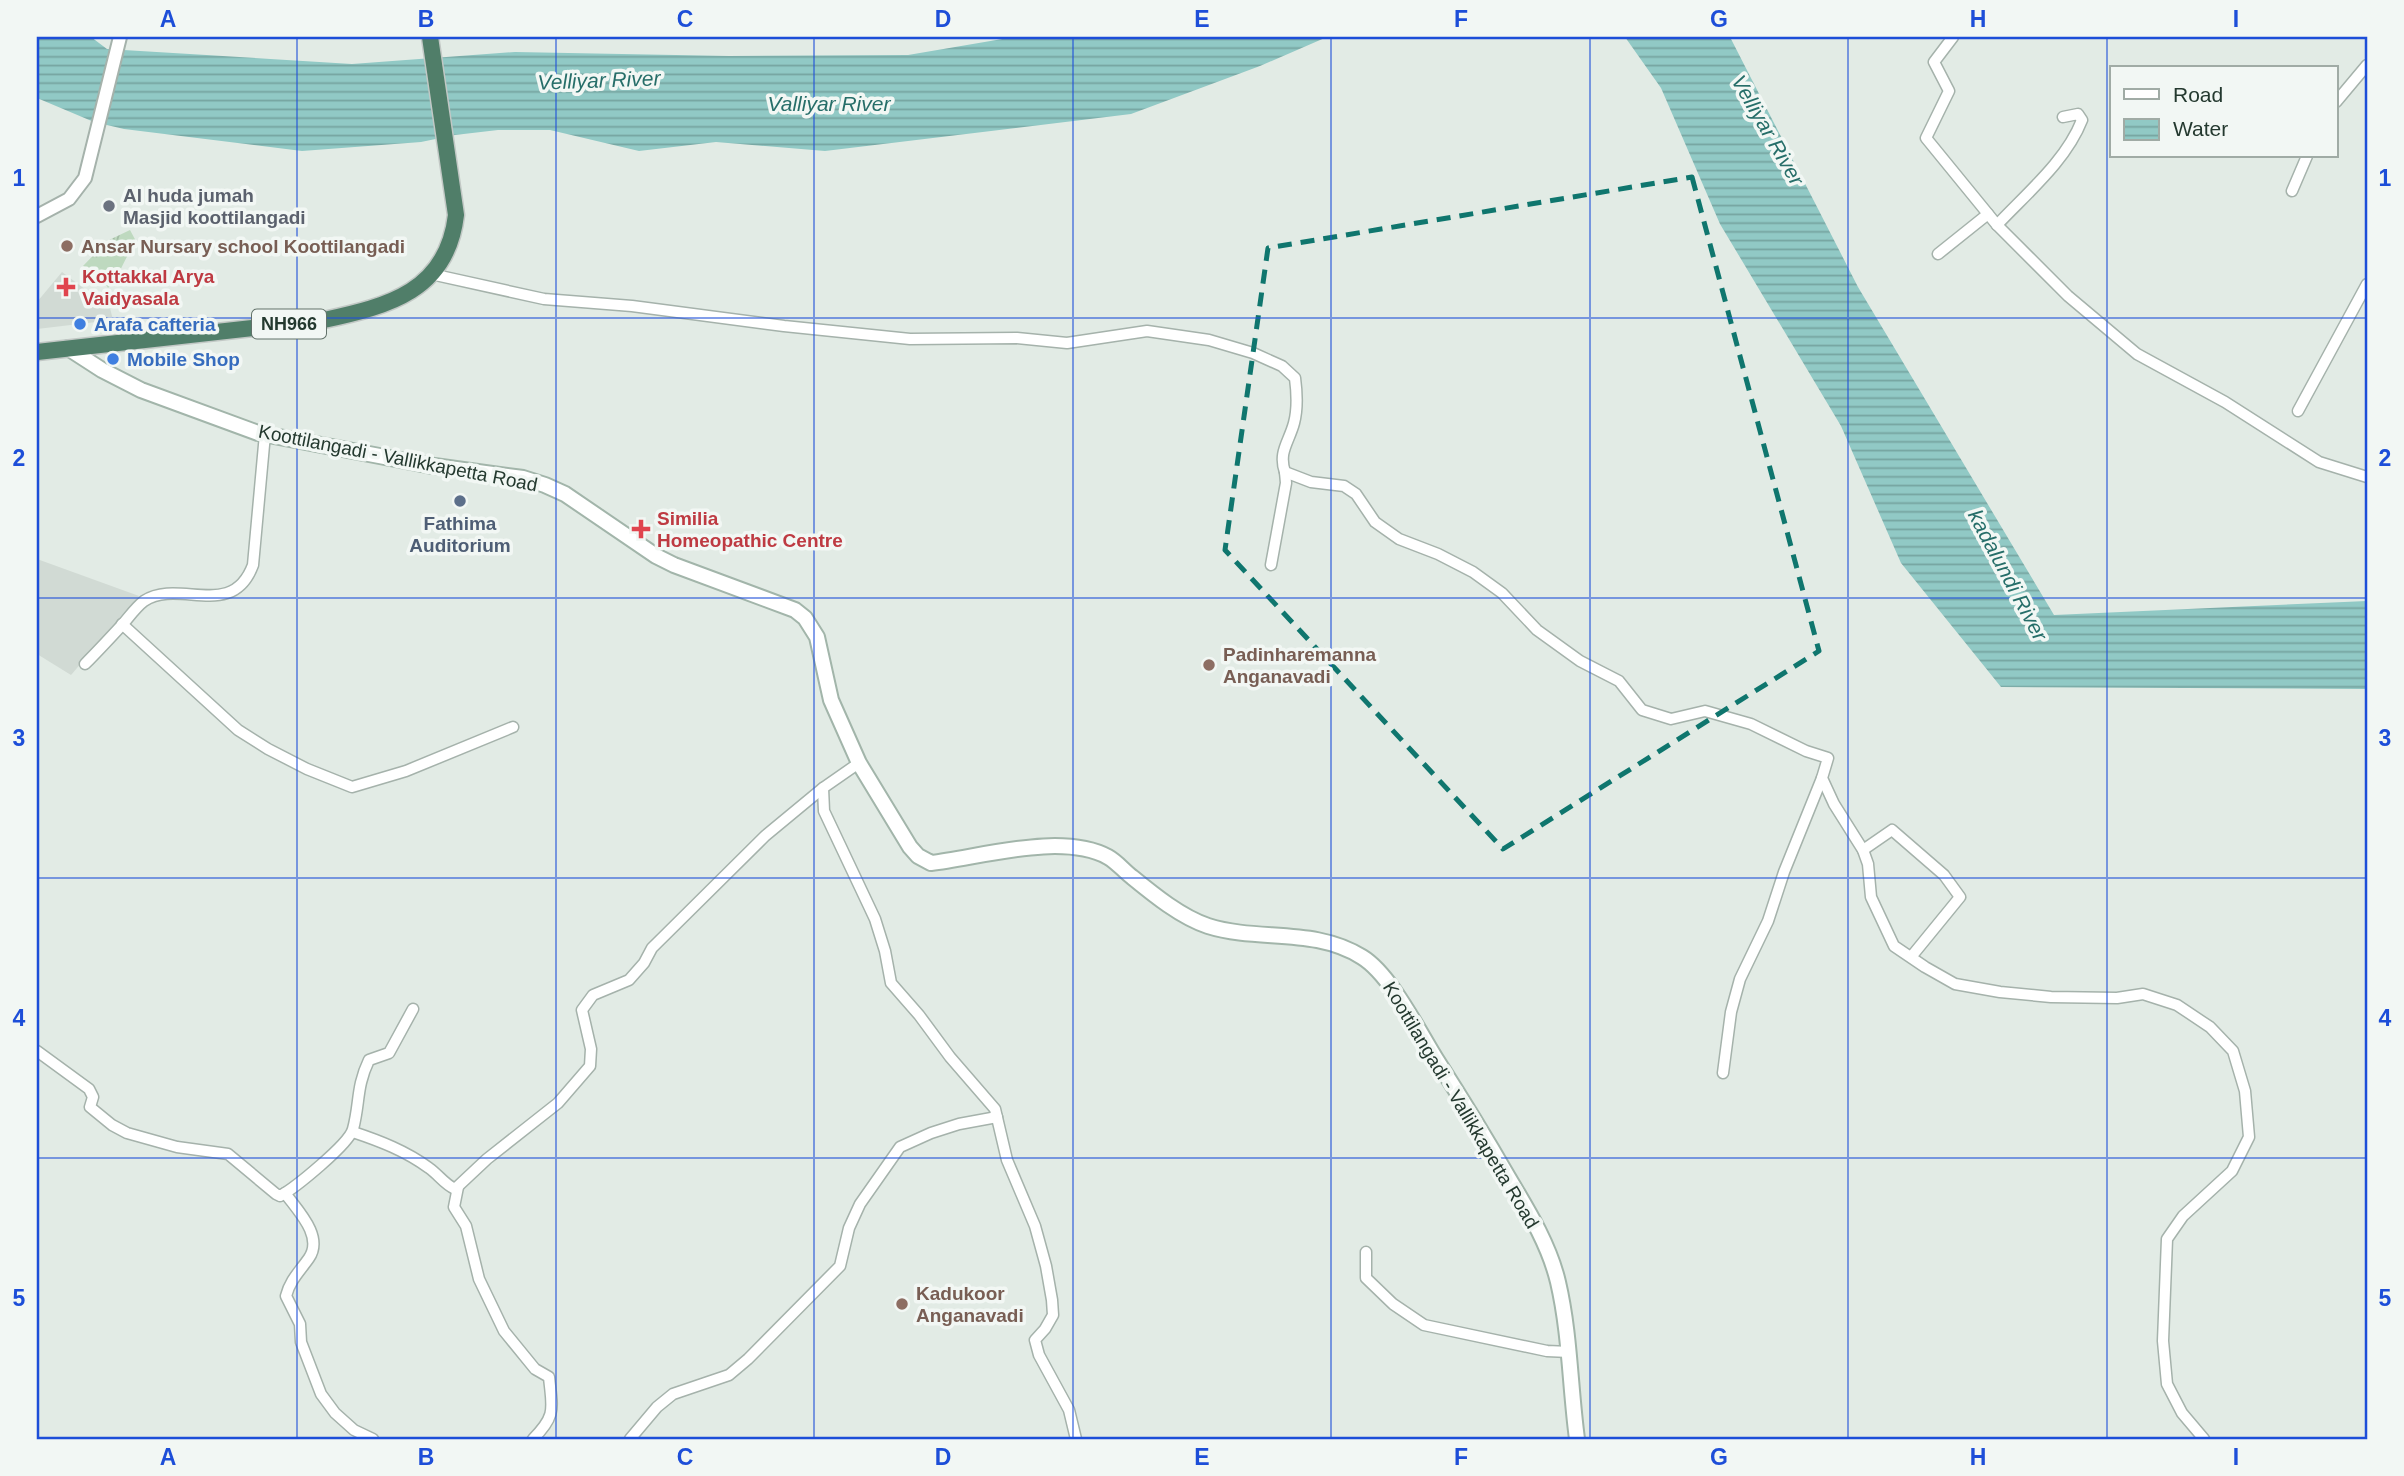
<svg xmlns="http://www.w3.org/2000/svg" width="2404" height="1476" font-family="Arial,sans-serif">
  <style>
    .built { fill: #d1dad4 }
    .park { fill: url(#park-tufts) }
    .water { fill: url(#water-rules) }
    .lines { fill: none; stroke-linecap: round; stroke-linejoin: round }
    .minor-casing { stroke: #a5b2ab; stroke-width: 13 }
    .tertiary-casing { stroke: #a5b2ab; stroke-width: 16 }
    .secondary-casing { stroke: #a2b5aa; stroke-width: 18 }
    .trunk-casing { stroke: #c2c8c5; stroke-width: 19 }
    .minor { stroke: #fff; stroke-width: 10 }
    .tertiary { stroke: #fff; stroke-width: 12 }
    .secondary { stroke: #fff; stroke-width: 14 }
    .trunk { stroke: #507e69; stroke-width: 16 }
    .marked { fill: none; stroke: #0f766e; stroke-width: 5; stroke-dasharray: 14 9; stroke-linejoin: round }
    .grid { fill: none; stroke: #1d4ed8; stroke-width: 2; stroke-opacity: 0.55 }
    .worship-dot { fill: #6b7280; stroke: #f2f7f4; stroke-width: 2.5 }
    .education-dot { fill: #8d6e63; stroke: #f2f7f4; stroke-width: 2.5 }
    .health-dot { fill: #e0444e; stroke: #f2f7f4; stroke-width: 2.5 }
    .shop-dot { fill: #3f7fe0; stroke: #f2f7f4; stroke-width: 2.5 }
    .service-dot { fill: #5c6f8a; stroke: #f2f7f4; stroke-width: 2.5 }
    .labels { text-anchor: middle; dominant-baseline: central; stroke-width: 7; stroke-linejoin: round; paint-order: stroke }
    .shield { fill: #f2f7f4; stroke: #62726a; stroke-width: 2 }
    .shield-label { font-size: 18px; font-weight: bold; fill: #24392f }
    .worship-label { font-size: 19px; font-weight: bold; fill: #5b616d; stroke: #f2f7f4; text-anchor: start }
    .education-label { font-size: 19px; font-weight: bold; fill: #785e54; stroke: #f2f7f4; text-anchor: start }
    .health-label { font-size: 19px; font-weight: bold; fill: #be3a42; stroke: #f2f7f4; text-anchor: start }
    .shop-label { font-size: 19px; font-weight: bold; fill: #366cbe; stroke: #f2f7f4; text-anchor: start }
    .street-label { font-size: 19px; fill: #24392f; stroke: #f2f7f4 }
    .service-label { font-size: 19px; font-weight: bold; fill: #4e5e75; stroke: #f2f7f4 }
    .water-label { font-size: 21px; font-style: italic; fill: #266e69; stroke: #f2f7f4 }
    .neatline { fill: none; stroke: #1d4ed8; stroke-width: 2.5 }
    .grid-label { font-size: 23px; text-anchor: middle; font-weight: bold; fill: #1d4ed8 }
  </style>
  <defs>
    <pattern id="park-tufts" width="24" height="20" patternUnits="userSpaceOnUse" patternTransform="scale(1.75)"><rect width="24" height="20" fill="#bed9bf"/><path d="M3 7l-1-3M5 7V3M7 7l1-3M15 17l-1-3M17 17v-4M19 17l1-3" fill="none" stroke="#a3bba4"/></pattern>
    <pattern id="water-rules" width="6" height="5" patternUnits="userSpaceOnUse" patternTransform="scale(1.75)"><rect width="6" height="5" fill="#91c9c5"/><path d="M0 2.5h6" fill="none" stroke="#76a4a0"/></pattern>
  </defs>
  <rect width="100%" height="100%" fill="#e2ebe5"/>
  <!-- built -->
  <g class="built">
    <polygon points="62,272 110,308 113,320 37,329 37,302"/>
    <polygon points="37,559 139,596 71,675 37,654"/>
  </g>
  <!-- park -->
  <path class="park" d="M 130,230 L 137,243 C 124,256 121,275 108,288 L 101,276 L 83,266 L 107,241 Z"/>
  <!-- water -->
  <g class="water">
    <polygon points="37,37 91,37 107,49 352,64 515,52 729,56 908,55 1014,37 1327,37 1260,66 1131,114 825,151 716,142 639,151 550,130 498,130 455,135 421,142 302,151 124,129 94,122 37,98"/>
    <polygon points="1625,37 1730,37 1858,287 2054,615 2367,601 2367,689 2001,687 1901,563 1841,426 1720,224 1661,88"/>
  </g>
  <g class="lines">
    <defs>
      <g id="minor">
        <polyline points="1953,37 1934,62 1949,91 1926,138 1997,225 2068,296 2137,354 2225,402 2319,462 2367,477"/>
        <polyline points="2336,102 2367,65"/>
        <polyline points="2292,191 2307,156"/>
        <path d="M 1997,225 C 2027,193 2066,161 2082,120 L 2078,114 L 2063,117"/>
        <polyline points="1938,254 1988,214"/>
        <path d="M 431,274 L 544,299 L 632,306 L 784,326 L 910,339 L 1017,338 L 1067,343 L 1147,331 L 1209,340 L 1253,353 L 1282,366 L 1295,378 C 1297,393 1298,408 1294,423 C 1289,442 1278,452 1285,472 L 1311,482 L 1344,486 L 1356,494 L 1375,522 L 1399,539 L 1438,554 L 1473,572 L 1502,593 L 1537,630 L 1580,661 L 1619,681 L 1642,710 L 1671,719 L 1705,711 L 1751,724 L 1806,751 L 1828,758 L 1822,778 L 1834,804 L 1863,850 L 1868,864 L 1871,897 L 1894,946 L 1925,967 L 1955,984 L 2000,992 L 2051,997 L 2117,998 L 2143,994 L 2177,1005 L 2210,1027 L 2233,1051 L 2245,1091 L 2249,1137 L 2232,1171 L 2183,1216 L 2167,1239 L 2163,1341 L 2167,1384 L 2182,1413 L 2204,1439"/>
        <polyline points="2298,411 2367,284"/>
        <polyline points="1271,565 1286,483 1285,472"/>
        <polyline points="122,624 238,730 268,749 307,769 352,787 406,771 513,727"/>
        <path d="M 85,664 C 98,651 110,638 122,625 C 129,617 136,607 144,601 C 179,578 232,621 253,565 L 265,434"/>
        <polyline points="859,763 823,788 824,811 875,919 885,951 891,983 919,1015 950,1057 995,1109 1007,1160 1035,1226 1046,1266 1052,1300 1053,1315 1045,1329 1035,1340 1039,1355 1069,1410 1076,1439"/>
        <polyline points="1863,850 1892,830 1944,875 1960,897 1911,957"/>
        <path d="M 37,1051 L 89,1089 L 93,1097 L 90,1107 L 112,1125 L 127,1133 L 177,1147 L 228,1154 L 276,1194 L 280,1196 C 295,1188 349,1144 353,1129 C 360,1103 356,1087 369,1060 L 389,1053 L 413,1009"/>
        <polyline points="1723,1073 1731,1012 1740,979 1768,921 1784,872 1822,778"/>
        <path d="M 353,1132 C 380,1141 406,1151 429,1168 C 439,1175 444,1184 455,1189 L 487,1159 L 558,1103 L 590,1066 L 591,1049 L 582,1010 L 593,995 L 629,980 L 644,963 L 652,948 L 765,836 L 823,788"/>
        <path d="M 458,1187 L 454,1207 L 466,1226 L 479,1279 L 504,1331 L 535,1369 L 549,1377 C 552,1408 557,1415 533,1439"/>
        <path d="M 285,1193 C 297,1210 324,1236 309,1258 C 300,1271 290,1280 286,1296 L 300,1324 L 301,1342 L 321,1394 L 335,1413 L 354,1430 L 373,1439"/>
        <polyline points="1366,1252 1366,1278 1393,1304 1424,1325 1547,1351 1569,1352"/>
        <polyline points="630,1439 657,1407 673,1394 729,1375 748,1359 840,1266 849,1228 860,1204 900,1147 931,1133 959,1124 997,1117"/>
      </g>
      <polyline id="tertiary" points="37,216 69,199 85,178 120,37"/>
      <path id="secondary" d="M 68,348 L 102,370 L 141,390 L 258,433 L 427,465 L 523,478 L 545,485 L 565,494 L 656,556 L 674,565 L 795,610 L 805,618 L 817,637 L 831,700 L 859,763 L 910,847 L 918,856 L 931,863 C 981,857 1062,832 1108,857 C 1117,862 1124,871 1132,877 C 1154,895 1181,917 1208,926 C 1259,942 1314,927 1362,957 C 1390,974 1418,1030 1436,1059 C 1461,1098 1485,1137 1508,1177 C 1527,1209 1549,1244 1558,1282 C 1570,1333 1570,1387 1577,1439"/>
      <path id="trunk" d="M 37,352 L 324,320 C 389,306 447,291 456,215 L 430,37"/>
    </defs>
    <!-- minor casing -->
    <use href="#minor" class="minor-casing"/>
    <!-- tertiary casing -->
    <use href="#tertiary" class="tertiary-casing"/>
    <!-- secondary casing -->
    <use href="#secondary" class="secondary-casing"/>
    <!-- trunk casing -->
    <use href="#trunk" class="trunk-casing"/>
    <!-- minor -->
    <use href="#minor" class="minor"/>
    <!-- tertiary -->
    <use href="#tertiary" class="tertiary"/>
    <!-- secondary -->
    <use href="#secondary" class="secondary"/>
    <!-- trunk -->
    <use href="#trunk" class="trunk"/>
  </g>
  <!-- marked area -->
  <path class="marked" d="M 1692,177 L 1819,651 L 1503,849 L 1225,550 L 1268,248 Z"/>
  <!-- grid -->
  <path class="grid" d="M 297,37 L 297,1439M 556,37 L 556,1439M 814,37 L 814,1439M 1073,37 L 1073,1439M 1331,37 L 1331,1439M 1590,37 L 1590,1439M 1848,37 L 1848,1439M 2107,37 L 2107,1439M 37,318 L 2367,318M 37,598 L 2367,598M 37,878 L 2367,878M 37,1158 L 2367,1158"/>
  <!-- markers -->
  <circle class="worship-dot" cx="109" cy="206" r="7"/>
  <g class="education-dot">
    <circle cx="67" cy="246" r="7"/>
    <circle cx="1209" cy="665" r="7"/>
    <circle cx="902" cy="1304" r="7"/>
  </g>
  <g class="health-dot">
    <path d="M62.5 276.5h7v7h7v7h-7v7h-7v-7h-7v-7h7z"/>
    <path d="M637.5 518.5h7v7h7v7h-7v7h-7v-7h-7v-7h7z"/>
  </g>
  <g class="shop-dot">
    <circle cx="80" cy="324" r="7"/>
    <circle cx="113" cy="359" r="7"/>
  </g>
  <circle class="service-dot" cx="460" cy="501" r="7"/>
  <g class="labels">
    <!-- shield labels -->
    <rect class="shield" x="252" y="309.5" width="74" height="29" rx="5"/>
    <g class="shield-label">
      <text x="289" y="324">NH966</text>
    </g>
    <!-- worship labels -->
    <g class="worship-label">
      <text x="123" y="195">Al huda jumah<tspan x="123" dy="22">Masjid koottilangadi</tspan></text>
    </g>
    <!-- education labels -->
    <g class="education-label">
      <text x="81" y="246">Ansar Nursary school Koottilangadi</text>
      <text x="1223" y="654">Padinharemanna<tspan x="1223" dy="22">Anganavadi</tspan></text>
      <text x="916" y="1293">Kadukoor<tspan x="916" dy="22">Anganavadi</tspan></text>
    </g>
    <!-- health labels -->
    <g class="health-label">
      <text x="82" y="276">Kottakkal Arya<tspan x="82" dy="22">Vaidyasala</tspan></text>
      <text x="657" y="518">Similia<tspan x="657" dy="22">Homeopathic Centre</tspan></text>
    </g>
    <!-- shop labels -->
    <g class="shop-label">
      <text x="94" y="324">Arafa cafteria</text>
      <text x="127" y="359">Mobile Shop</text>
    </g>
    <!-- street labels -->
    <g class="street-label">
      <text transform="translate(398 458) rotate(11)">Koottilangadi - Vallikkapetta Road</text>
      <text transform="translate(1461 1105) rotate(59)">Koottilangadi - Vallikkapetta Road</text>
    </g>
    <!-- service labels -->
    <g class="service-label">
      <text x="460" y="523">Fathima<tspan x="460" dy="22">Auditorium</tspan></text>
    </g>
    <!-- water labels -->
    <g class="water-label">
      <text transform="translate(599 80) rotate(-2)">Velliyar River</text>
      <text x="829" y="103">Valliyar River</text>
      <text transform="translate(1768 130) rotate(60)">Velliyar River</text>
      <text transform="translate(2008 575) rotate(62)">kadalundi River</text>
    </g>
  </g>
  <!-- border -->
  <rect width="2404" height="1476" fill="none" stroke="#f2f7f4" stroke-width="77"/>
  <!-- legend -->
  <rect x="2110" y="66" width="228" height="91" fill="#f2f7f4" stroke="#a0aba5" stroke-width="2"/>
  <rect x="2124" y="89" width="35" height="10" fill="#ffffff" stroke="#a0aba5" stroke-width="2"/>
  <text x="2173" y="102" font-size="21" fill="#24392f">Road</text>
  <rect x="2124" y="119" width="35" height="21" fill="url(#water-rules)" stroke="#a0aba5" stroke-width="2"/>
  <text x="2173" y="136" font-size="21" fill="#24392f">Water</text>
  <rect x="38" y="38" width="2328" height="1400" class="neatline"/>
  <g class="grid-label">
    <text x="168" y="27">A</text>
    <text x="426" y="27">B</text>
    <text x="685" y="27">C</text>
    <text x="943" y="27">D</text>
    <text x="1202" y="27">E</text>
    <text x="1461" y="27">F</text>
    <text x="1719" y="27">G</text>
    <text x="1978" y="27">H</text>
    <text x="2236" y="27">I</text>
    <text x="19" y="186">1</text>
    <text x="2385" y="186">1</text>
    <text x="19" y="466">2</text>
    <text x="2385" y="466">2</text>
    <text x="19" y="746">3</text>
    <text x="2385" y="746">3</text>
    <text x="19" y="1026">4</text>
    <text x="2385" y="1026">4</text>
    <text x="19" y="1306">5</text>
    <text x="2385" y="1306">5</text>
    <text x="168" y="1465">A</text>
    <text x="426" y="1465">B</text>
    <text x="685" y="1465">C</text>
    <text x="943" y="1465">D</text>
    <text x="1202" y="1465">E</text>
    <text x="1461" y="1465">F</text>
    <text x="1719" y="1465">G</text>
    <text x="1978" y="1465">H</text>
    <text x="2236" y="1465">I</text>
  </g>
</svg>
